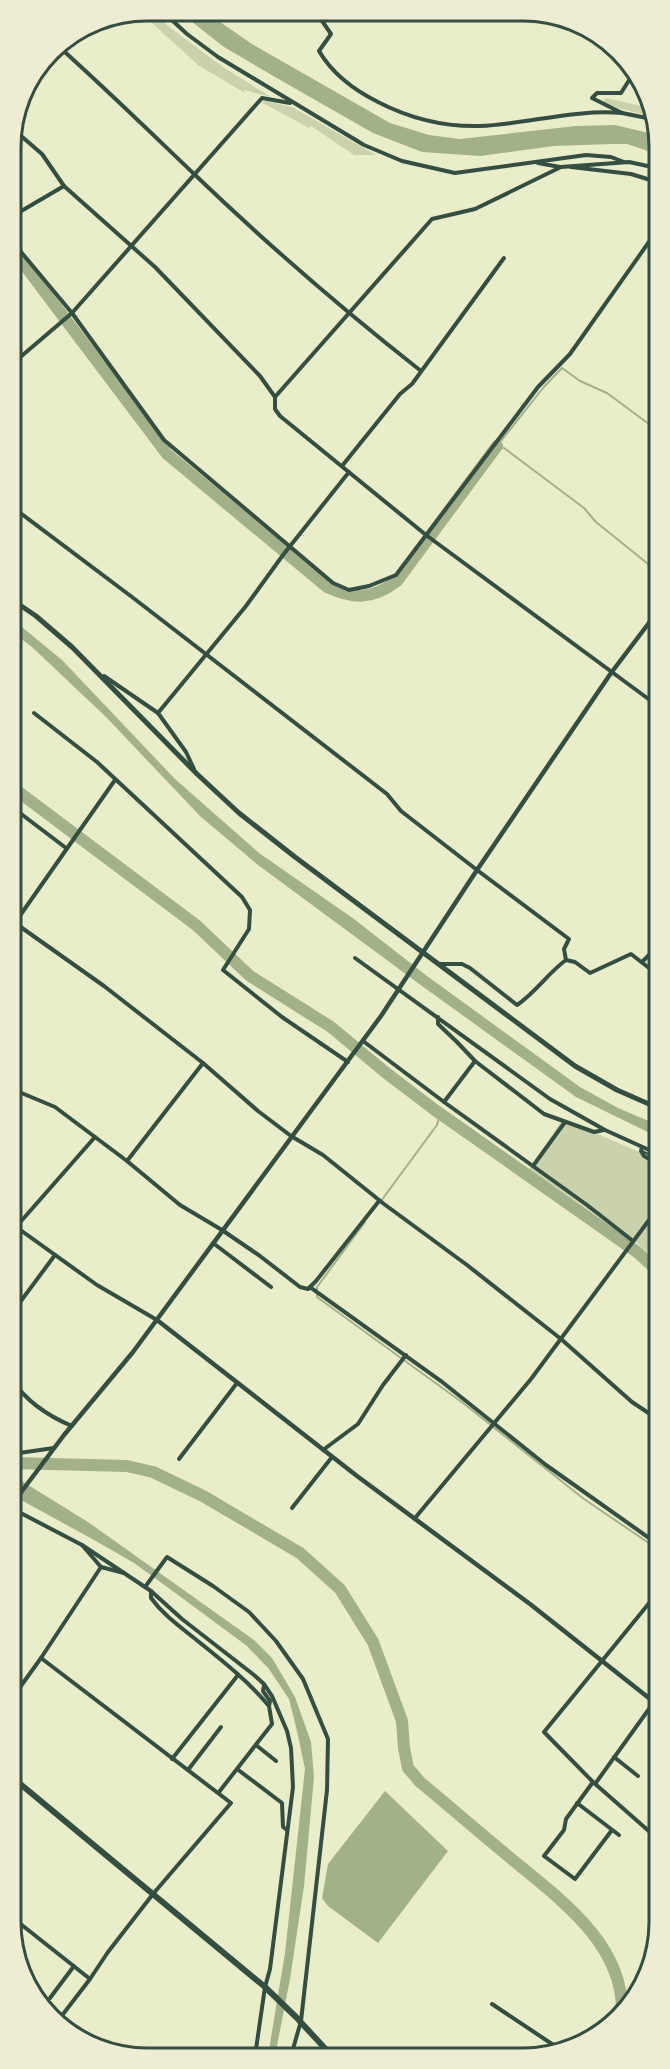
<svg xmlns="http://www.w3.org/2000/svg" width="670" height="2069" font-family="'IBM Plex Serif',serif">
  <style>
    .green { fill: #cad2ad }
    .water { fill: #a3b18a }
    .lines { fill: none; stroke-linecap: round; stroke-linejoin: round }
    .stream { stroke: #a3b18a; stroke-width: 2 }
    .river { stroke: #a3b18a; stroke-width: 12 }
    .service { stroke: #344e41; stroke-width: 2 }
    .minor { stroke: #344e41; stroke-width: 4 }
    .tertiary { stroke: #344e41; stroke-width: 4.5 }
    .secondary { stroke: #344e41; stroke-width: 5 }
    .primary { stroke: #344e41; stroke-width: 6 }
    .rim { fill: none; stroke: #344e41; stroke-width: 3 }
  </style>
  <rect width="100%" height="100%" fill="#e9edc9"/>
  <!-- green -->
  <g class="green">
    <polygon points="152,11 168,26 223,67 271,97 244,90 245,93 198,65 140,12"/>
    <polygon points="606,98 650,108 655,117 621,109 603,102"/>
    <polygon points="266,101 292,107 376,155 354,155 311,126 309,128 261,102"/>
    <polygon points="563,1119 658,1160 658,1261 633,1240 529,1169"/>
  </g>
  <!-- water -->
  <g class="water">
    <polygon points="178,11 204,11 252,44 390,123 429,135 460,139 576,126 615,125 657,135 657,154 627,144 612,144 554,146 480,156 422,152 373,133 275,77 224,47"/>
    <polygon points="11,618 62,660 175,779 259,853 354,919 427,976 580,1087 618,1108 658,1125 658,1137 576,1097 422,986 258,865 201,817 106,717 32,647 11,631"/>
    <polygon points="12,1475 88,1522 254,1640 272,1658 295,1697 311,1742 314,1777 304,1886 290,1979 275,2056 268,2056 285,1953 305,1769 297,1731 289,1699 269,1669 247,1646 174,1592 134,1563 94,1540 12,1495"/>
    <polygon points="385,1791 448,1851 378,1943 328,1906 322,1898 328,1864"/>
  </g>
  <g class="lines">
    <!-- stream -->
    <g class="stream">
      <polyline points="657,430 607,393 580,381 562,368 543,388 497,446 504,448 584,508 596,522 658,572"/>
      <polyline points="12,911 16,914"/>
      <polyline points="381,1201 437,1125 439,1118 435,1110"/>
      <polyline points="365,1222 317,1287 317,1297 463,1403 584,1499 659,1550"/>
    </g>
    <!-- river -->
    <g class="river">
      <path d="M 11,247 L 167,454 L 327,587 C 354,599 372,600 397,581 L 497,446"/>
      <polyline points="12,787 196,925 250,976 331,1027 385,1072 435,1110 637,1252 658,1271"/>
      <path d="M 12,1463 L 127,1466 L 153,1472 L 203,1496 L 300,1553 L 340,1589 L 373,1642 L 402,1721 L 404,1748 L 408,1768 L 420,1782 C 450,1807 479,1832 508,1856 C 557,1897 625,1943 622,2015"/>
    </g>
    <!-- service -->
    <polyline class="service" points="642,1151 658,1159"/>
    <!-- minor -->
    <g class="minor">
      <polyline points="162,11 187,34 218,57 364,145 402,161 455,173 586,155 611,157 624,162"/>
      <path d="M 316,12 L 331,34 L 319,51 C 333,75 354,90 378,102 C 409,118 444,127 480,126 C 527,124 574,109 622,113"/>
      <path d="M 57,45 C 103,86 148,130 193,173 C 266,243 342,309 421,371"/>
      <polyline points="633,74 621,93 597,93 592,98 622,113 657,120"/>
      <polyline points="13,129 42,154 64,186 155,267 260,376 275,397 275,409 280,416 426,535 658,706"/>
      <polyline points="538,163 560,167"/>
      <polyline points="571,167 631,174 657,182"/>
      <polyline points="11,217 64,186"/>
      <polyline points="11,240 72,313 164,440 333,583 349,590 369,586 396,575 538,387 570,354 651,239 657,222"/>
      <polyline points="11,365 72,313 262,98 290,103"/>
      <polyline points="275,397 432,219 475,209 561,167 629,162 657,168"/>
      <polyline points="342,466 400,394 412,384 504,258"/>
      <polyline points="11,506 132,597 387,794 401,811 477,870 569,939 564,949 566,960"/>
      <polyline points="104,676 158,713"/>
      <polyline points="34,713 97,762 242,897 250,910 249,929 223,970 282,1017 348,1062"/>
      <polyline points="194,769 186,752 158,713 246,606 283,555 349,472"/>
      <polyline points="12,807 66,848"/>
      <polyline points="15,923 104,986 203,1063 258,1111 291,1136 323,1155 384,1204 467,1265 561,1339 632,1402 659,1420"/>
      <polyline points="12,927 115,780"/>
      <polyline points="355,958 550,1099 605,1130 658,1154"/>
      <polyline points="642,962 658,946"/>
      <path d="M 440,964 L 462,964 L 470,968 L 517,1005 C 536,992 548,973 566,960 L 575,962 L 590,973 L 631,954 L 658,975"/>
      <polyline points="438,1017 438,1024 457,1042 475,1061 544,1114 594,1132 604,1130"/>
      <polyline points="363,1041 444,1102 475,1061"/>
      <polyline points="12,1089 55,1107 127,1161 180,1205 222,1230 260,1256 300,1287 308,1289 316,1281 379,1201"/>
      <polyline points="444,1102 587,1205 633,1241"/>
      <polyline points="642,1147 641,1151 644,1156 658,1164"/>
      <polyline points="127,1161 203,1063"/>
      <polyline points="533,1166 565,1122"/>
      <polyline points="12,1224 97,1285 157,1320"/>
      <polyline points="16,1227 95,1137"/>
      <polyline points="213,1243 271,1287"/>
      <polyline points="310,1287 441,1381 546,1465 659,1545"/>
      <polyline points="12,1313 55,1255"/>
      <path d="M 12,1380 C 27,1402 48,1416 72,1426"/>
      <polyline points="323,1450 358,1424 383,1385 406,1355"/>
      <polyline points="12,1454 54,1448"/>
      <polyline points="179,1459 237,1383"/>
      <polyline points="292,1508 332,1457"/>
      <polyline points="13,1509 82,1545 101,1567 124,1573"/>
      <polyline points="415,1518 531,1379 658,1208"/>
      <polyline points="82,1545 151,1591 182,1619 254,1675 264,1684 272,1696 287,1731 291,1748 293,1787 270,1969 265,1987 255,2056"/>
      <polyline points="145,1587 167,1557 213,1586 249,1612 276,1641 303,1679 328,1739 327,1790 301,2021 291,2056"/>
      <path d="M 151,1591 L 151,1598 C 164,1616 182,1628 199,1642 C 224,1662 249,1682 269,1706"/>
      <polyline points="659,1591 544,1732 593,1782 659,1840"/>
      <polyline points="13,1636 13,1637"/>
      <polyline points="41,1658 231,1803 153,1894 108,1952 90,1979 57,2022"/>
      <polyline points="13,1697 41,1658 101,1567"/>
      <polyline points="256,1745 276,1761"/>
      <polyline points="614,1757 638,1776"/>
      <polyline points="172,1759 238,1675"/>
      <polyline points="237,1769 282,1803 283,1827 287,1830"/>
      <polyline points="188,1770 221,1727"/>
      <polyline points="593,1782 566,1819 564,1830 544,1856 575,1879 612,1830"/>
      <polyline points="595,1784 654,1702"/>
      <polyline points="219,1792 272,1724 269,1706 270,1701 263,1691 264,1685"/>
      <polyline points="577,1803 619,1835"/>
      <polyline points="13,1918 90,1979"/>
      <polyline points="50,1998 74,1966"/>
      <polyline points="492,2004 561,2050"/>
    </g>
    <!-- tertiary -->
    <g class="tertiary">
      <polyline points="157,1320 357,1476 530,1604 659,1706"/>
      <polyline points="13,1503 64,1435 133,1352 381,1016 477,870 611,673 658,611"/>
    </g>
    <!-- secondary -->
    <polyline class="secondary" points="11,599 36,616 72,647 197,774 239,813 295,857 575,1066 617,1090 658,1108"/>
    <!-- primary -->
    <polyline class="primary" points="13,1778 265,1987 296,2017 332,2056"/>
  </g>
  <!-- crop -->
  <path d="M0 0H670V2069H0ZM147 21H523A126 126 0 0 1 649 147V1922A126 126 0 0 1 523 2048H147A126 126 0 0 1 21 1922V147A126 126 0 0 1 147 21Z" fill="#eeecd3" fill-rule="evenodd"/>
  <path class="rim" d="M147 21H523A126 126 0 0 1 649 147V1922A126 126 0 0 1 523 2048H147A126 126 0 0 1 21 1922V147A126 126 0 0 1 147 21Z"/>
</svg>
